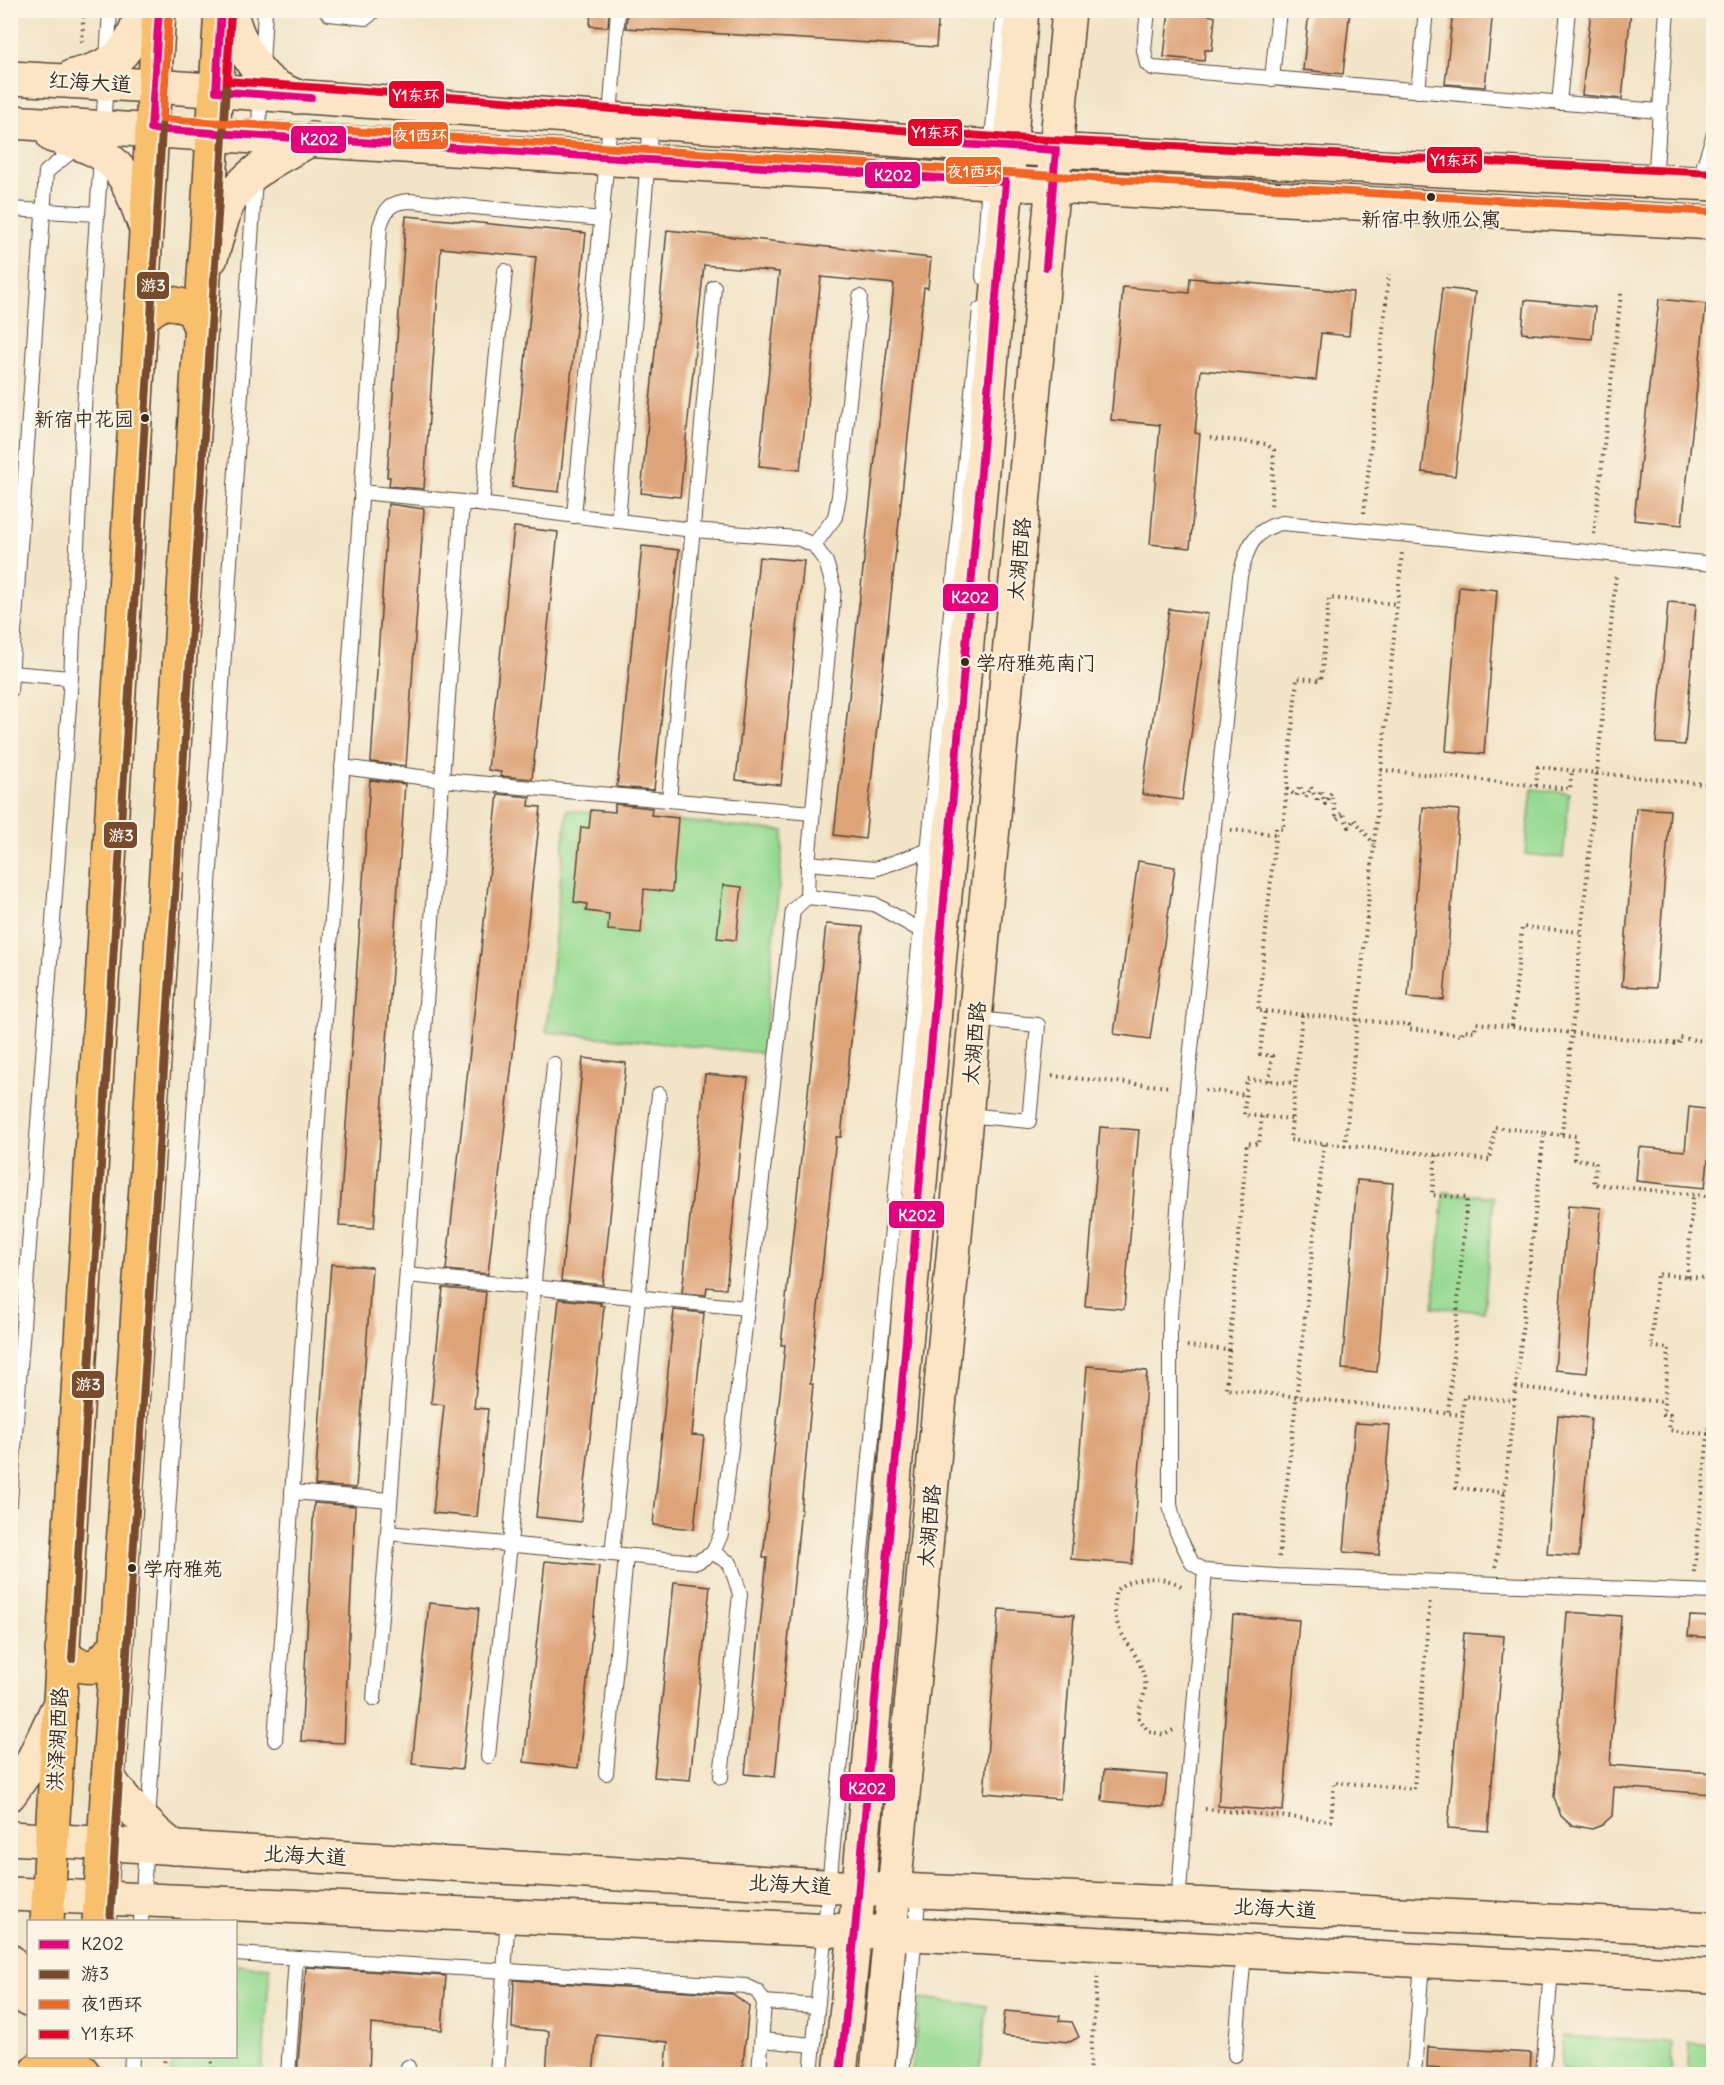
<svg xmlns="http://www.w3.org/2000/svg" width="1724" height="2085" font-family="Delius,'LXGW WenKai TC',sans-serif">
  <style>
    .green { fill: #96da92; stroke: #688258; stroke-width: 1.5 }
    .building { fill: #dea479 }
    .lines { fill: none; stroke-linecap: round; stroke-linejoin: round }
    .lane-casing { stroke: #564637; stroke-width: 16 }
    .secondary-casing { stroke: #564637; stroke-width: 36 }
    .primary-casing { stroke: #564637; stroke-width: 36 }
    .path { stroke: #564637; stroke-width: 4; stroke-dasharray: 1.5 4.5; stroke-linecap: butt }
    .lane { stroke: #fff; stroke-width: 14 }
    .secondary { stroke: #fce5c4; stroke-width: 33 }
    .primary { stroke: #f8bf6c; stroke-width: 33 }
    .bus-1-casing { stroke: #fcf5e5; stroke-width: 12 }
    .bus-2-casing { stroke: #fcf5e5; stroke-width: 12 }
    .bus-3-casing { stroke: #fcf5e5; stroke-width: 12 }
    .bus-4-casing { stroke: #fcf5e5; stroke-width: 12 }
    .bus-1 { stroke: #e5007d; stroke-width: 8 }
    .bus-2 { stroke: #7a4b2a; stroke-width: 8 }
    .bus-3 { stroke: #f26522; stroke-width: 8 }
    .bus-4 { stroke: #e4002b; stroke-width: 8 }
    .bus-dot { fill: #3b2a1e; stroke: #fcf5e5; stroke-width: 2 }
    .labels { text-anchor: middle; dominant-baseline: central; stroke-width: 4.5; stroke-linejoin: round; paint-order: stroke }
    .bus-label { font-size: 20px; fill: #3b2a1e; stroke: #fcf5e5; text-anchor: start }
    .street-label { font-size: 21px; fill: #3b2a1e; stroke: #fcf5e5 }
    .line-badge { stroke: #fcf5e5; stroke-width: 2 }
    .badge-label { font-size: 16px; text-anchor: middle; font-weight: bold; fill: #fff }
  </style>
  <rect width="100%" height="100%" fill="#fcf5e5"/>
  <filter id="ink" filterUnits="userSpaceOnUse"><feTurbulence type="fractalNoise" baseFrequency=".0167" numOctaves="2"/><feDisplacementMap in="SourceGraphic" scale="12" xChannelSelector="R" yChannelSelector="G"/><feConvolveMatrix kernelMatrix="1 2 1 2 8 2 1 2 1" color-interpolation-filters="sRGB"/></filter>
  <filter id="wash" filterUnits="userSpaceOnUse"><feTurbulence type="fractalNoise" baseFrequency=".008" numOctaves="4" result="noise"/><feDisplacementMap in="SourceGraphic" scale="24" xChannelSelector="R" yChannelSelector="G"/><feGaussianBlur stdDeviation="1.35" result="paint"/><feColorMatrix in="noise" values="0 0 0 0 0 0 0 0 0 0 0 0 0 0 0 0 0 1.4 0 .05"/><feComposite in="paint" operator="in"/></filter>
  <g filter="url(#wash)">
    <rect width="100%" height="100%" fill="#f1e4c7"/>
    <!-- green -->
    <g class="green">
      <polygon points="1532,789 1569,793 1563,858 1525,854"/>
      <polygon points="567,810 784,831 763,1053 546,1032"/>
      <polygon points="1444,1192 1494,1197 1484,1312 1433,1307"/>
      <polygon points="236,1965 270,1967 262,2074 171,2074 173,2057 236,2056"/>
      <polygon points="920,1998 987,2006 980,2074 911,2074"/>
      <polygon points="1562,2036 1672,2043 1671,2074 1566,2074 1567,2071 1561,2070"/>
      <polygon points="1689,2043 1713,2045 1713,2074 1688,2074"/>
      <polygon points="1443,2069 1516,2074 1442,2074"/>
    </g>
    <g id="blocks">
      <!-- building -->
      <g class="building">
        <polygon points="591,10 609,10 608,27 590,26"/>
        <polygon points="627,10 939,10 936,47 626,28"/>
        <polygon points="1169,10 1209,10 1209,15 1215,17 1212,50 1205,50 1204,61 1164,57"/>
        <polygon points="1309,10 1350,10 1343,74 1303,70"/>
        <polygon points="1453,10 1493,10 1485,87 1445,84"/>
        <polygon points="1591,10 1631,10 1622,99 1582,95"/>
        <polygon points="406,216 586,233 559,492 512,487 536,257 441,248 424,489 389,486 390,477 387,477"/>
        <polygon points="667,230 931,258 928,288 924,287 865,839 834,835 894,284 821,277 800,470 759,466 779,272 704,265 680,497 641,493"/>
        <polygon points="1190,278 1353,292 1349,336 1321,333 1316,380 1201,370 1195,433 1200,434 1190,548 1150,544 1160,425 1111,420 1123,287 1189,293"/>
        <polygon points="1442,288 1475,292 1455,476 1422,472"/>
        <polygon points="1659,299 1706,304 1682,525 1634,520"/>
        <polygon points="1525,300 1595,307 1592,339 1522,333"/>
        <polygon points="388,504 424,509 406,766 371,762"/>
        <polygon points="514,527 558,532 532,779 500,776 501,772 488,770"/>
        <polygon points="642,546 679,550 654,790 617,787"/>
        <polygon points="759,557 804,561 781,785 736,780"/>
        <polygon points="1459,586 1497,590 1484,754 1446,751"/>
        <polygon points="1668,602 1696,604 1685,745 1656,743"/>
        <polygon points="1169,609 1208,614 1182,800 1142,794"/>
        <polygon points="370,780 405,784 374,1228 339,1226"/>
        <polygon points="498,794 530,797 529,806 541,807 488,1274 446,1270"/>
        <polygon points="615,804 652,808 651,815 678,818 672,892 644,889 641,933 608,930 609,914 586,911 587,904 574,902 581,827 589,828 591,810 615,812"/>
        <polygon points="1423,807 1459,810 1444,1000 1408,997"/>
        <polygon points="1636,808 1670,810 1656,988 1622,986"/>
        <polygon points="1138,861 1175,867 1150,1039 1114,1034"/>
        <polygon points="723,885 742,887 736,940 717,938"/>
        <polygon points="826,924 863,927 841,1137 836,1137 810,1384 813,1384 775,1777 745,1774 767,1558 763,1558 785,1345 781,1345"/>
        <polygon points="583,1058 626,1063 603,1285 561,1281"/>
        <polygon points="705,1074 748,1078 726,1289 707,1287 706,1295 682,1293"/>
        <polygon points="1689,1107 1713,1110 1713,1161 1708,1160 1705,1188 1636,1181 1639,1147 1685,1151"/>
        <polygon points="1100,1127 1139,1130 1124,1309 1085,1306"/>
        <polygon points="1357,1180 1393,1183 1377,1372 1342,1369"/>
        <polygon points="1568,1205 1601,1208 1587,1373 1555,1370"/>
        <polygon points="331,1264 372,1267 356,1488 315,1485"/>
        <polygon points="443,1288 486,1292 474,1408 488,1409 477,1517 433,1513 444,1405 431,1403"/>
        <polygon points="559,1299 601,1303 600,1305 604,1306 581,1522 536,1517"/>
        <polygon points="674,1310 704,1313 692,1435 704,1436 694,1529 653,1525"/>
        <polygon points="1087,1366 1147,1371 1132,1564 1071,1559"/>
        <polygon points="1558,1415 1591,1418 1579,1556 1547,1554"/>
        <polygon points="1355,1423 1390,1425 1379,1555 1344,1552"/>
        <polygon points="314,1503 355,1506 344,1743 301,1741"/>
        <polygon points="545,1561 599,1566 578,1768 524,1762"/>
        <polygon points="674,1582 710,1586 690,1780 654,1777"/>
        <polygon points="429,1603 479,1608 462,1769 412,1764"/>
        <polygon points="999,1609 1074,1615 1060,1799 984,1793"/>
        <polygon points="1567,1612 1621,1616 1610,1765 1713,1773 1713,1794 1614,1787 1612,1816 1602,1825 1592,1829 1571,1825 1561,1816 1554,1797"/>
        <polygon points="1233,1615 1299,1620 1283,1811 1218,1806"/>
        <polygon points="1690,1616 1713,1617 1713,1638 1688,1636"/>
        <polygon points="1464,1633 1504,1636 1488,1831 1448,1828"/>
        <polygon points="1104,1770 1167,1775 1164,1807 1102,1801"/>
        <polygon points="306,1967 446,1976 442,2030 371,2024 369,2074 297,2074"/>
        <polygon points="514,1980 733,1994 749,2006 742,2074 665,2074 668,2042 597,2035 593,2074 546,2074 549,2031 512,2028"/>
        <polygon points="1005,2011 1060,2016 1059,2021 1072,2022 1079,2037 1070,2042 1002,2036"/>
        <polygon points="1428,2047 1531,2053 1530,2074 1427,2068"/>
      </g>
    </g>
  </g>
  <g filter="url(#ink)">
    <use href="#blocks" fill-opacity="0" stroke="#564637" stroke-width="1.5"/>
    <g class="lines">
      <defs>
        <g id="lane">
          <polyline points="325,10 329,14 366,18 375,10"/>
          <polyline points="1148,10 1144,50 1147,64 1153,68 1659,111"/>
          <polyline points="107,60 110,10"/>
          <polyline points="262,66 265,10"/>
          <polyline points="1272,79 1279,10"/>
          <polyline points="1418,91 1426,10"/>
          <polyline points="1559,103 1568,10"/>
          <polyline points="103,129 106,82"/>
          <polyline points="258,138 261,91"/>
          <polyline points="991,149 1004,10"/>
          <polyline points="1655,182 1667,10"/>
          <polyline points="1698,184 1714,134"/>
          <polyline points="10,209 97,214"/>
          <polyline points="983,277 989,180"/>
          <polyline points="361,492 462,502"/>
          <polyline points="482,504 505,271"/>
          <polyline points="574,516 607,158 618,10"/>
          <polyline points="618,521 651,122"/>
          <polyline points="814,545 835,517 839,496 860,297"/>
          <path d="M 1714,564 L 1282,523 C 1253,529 1246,550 1240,576 L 1187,1088 L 1170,1317 L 1170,1505 L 1176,1530 L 1192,1563 L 1205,1571 L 1277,1576 L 1714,1592"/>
          <polyline points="10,673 71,678"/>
          <polyline points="10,691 46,172 78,146"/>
          <polyline points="342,767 443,780 812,813"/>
          <polyline points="669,800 714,287"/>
          <polyline points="808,863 875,869 935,848"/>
          <polyline points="807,897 808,863 834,589 826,562 814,545 797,538 693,530 462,502 388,1533 697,1562 713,1553 721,1534 793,910 807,897 874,904 939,941"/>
          <polyline points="967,1115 1029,1121 1038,1025 976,1019"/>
          <polyline points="407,1275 747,1308"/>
          <polyline points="292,1492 390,1500"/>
          <polyline points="10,1502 71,678 82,438 101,157"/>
          <polyline points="713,1553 730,1563 740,1594 721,1777"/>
          <polyline points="612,1554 659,1094"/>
          <polyline points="374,1699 388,1533"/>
          <path d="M 275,1740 L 380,226 C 386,208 390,202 410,201 L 602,219"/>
          <polyline points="488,1756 510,1544 554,1064"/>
          <polyline points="606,1773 626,1556"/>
          <polyline points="148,1821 255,178"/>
          <polyline points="1178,1903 1205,1571"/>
          <polyline points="141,1922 146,1846"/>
          <polyline points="236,1954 746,1986 757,1991 764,2002 759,2074"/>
          <polyline points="764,2002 817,2006"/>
          <polyline points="762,2040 813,2045"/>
          <polyline points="1235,2055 1244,1953"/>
          <polyline points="131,2074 132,2056"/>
          <polyline points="288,2074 296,1958"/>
          <polyline points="408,2074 408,2067"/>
          <polyline points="497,2074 508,1916"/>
          <polyline points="811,2074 980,309"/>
          <polyline points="902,2074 919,1891"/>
          <polyline points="1414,2074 1422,1961"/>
          <polyline points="1543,2074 1551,1968"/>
        </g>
        <g id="secondary">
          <path d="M 230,10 C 236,34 252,70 272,84 C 279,89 289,93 297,97"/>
          <path d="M 73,76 C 116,66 130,54 142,10"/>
          <polyline points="10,78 154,86 1009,148 1714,184"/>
          <polyline points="10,122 1054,186 1714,223"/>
          <path d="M 53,136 C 118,152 124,168 146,229"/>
          <path d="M 211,258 C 216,242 220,224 226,208 C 243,172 279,157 312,139"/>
          <path d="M 108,1777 C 127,1805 147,1827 174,1848"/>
          <polyline points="10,1794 31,1764 59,1705"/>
          <polyline points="10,1838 858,1888 1714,1929"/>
          <polyline points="10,1894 855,1931 1714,1976"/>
          <polyline points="10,1961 28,2000"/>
          <polyline points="840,2074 855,1931 1022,10"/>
          <polyline points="877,2074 1069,10"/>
        </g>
        <g id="primary">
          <path d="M 140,320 C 160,301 168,298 193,311 L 200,327"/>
          <path d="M 62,1650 C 72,1664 79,1668 97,1666 L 116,1646"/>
          <polyline points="47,1922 159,10"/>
          <polyline points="99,1922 221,10"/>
          <path d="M 37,2070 C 56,2053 69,2053 84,2074"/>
        </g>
      </defs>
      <!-- lane casing -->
      <use href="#lane" class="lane-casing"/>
      <!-- secondary casing -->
      <use href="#secondary" class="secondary-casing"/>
      <!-- primary casing -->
      <use href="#primary" class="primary-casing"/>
      <!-- path -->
      <g class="path">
        <polyline points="82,42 84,10"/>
        <polyline points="10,282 22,282"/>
        <polyline points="1210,438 1266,444 1274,450 1271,509"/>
        <polyline points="1364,513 1389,274"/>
        <polyline points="1594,534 1621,294"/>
        <polyline points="1381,770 1570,789 1572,770"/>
        <polyline points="1536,786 1538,767 1714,785"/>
        <polyline points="1287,789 1296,796 1300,786 1306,798 1311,787 1317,802 1321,790 1325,804 1331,793 1337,820 1342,812 1349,827 1354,819 1374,844"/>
        <polyline points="1231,830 1275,834"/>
        <polyline points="1265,1011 1409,1025 1409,1029 1462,1035 1463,1030 1475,1031 1476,1023 1679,1044 1680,1038 1714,1042"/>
        <polyline points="1302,1015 1290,1140 1490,1160 1495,1127 1544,1133"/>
        <polyline points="1512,1026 1522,927 1582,932"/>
        <polyline points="1052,1076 1170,1087"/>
        <polyline points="1269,1081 1272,1056 1260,1054 1265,1011 1258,1011 1276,828 1283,829 1297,678 1321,680 1329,598 1397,604"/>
        <polyline points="1205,1090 1246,1095"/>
        <polyline points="1291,1119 1244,1115 1247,1079 1295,1083"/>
        <polyline points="1562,1135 1576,1136 1574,1159 1596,1162 1594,1184 1714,1197"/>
        <polyline points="1345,1146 1402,552"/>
        <polyline points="1436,1155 1432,1195 1467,1198 1448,1414"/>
        <polyline points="1687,1277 1693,1195"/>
        <polyline points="1187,1346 1229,1350 1247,1143 1259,1144 1262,1116"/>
        <polyline points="1229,1350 1226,1389 1462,1415"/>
        <polyline points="1516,1387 1664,1402"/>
        <polyline points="1708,1434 1669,1430 1670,1415 1663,1415 1669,1348 1651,1347 1657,1274 1714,1279"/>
        <polyline points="1505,1492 1456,1488 1464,1396 1514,1401"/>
        <polyline points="1279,1557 1324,1144"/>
        <polyline points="1496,1567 1544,1133 1562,1135 1616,574"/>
        <polyline points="1694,1572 1714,1377"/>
        <path d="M 1173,1730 L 1164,1735 L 1148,1731 L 1138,1717 C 1139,1706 1147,1692 1145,1681 C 1138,1643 1108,1637 1116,1591 C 1130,1574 1167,1575 1184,1588"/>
        <polyline points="1205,1809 1331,1821 1334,1782 1414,1789 1430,1598"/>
        <polyline points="210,2056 215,2074"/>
        <polyline points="163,2074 165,2056"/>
        <polyline points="1089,2074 1098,1972"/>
      </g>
      <!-- lane -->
      <use href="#lane" class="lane"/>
      <!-- secondary -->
      <use href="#secondary" class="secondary"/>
      <!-- primary -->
      <use href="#primary" class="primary"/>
      <defs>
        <g id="bus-1">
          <polyline points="159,10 151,129 1006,182 855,1931 840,2074"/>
          <polyline points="221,10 216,91 311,98"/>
          <polyline points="943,143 1056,150 1046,267"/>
        </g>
        <g id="bus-2">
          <polyline points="72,1659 169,11"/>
          <polyline points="110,1922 231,11"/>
        </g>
        <polyline id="bus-3" points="169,11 162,119 1055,176 1714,212"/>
        <polyline id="bus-4" points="231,11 227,81 1010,138 1714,173"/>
      </defs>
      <!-- bus-1 casing -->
      <use href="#bus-1" class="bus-1-casing"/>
      <!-- bus-2 casing -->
      <use href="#bus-2" class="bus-2-casing"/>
      <!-- bus-3 casing -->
      <use href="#bus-3" class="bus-3-casing"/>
      <!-- bus-4 casing -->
      <use href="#bus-4" class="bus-4-casing"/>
      <!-- bus-1 -->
      <use href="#bus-1" class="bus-1"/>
      <!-- bus-2 -->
      <use href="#bus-2" class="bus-2"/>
      <!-- bus-3 -->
      <use href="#bus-3" class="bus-3"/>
      <!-- bus-4 -->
      <use href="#bus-4" class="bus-4"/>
    </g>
  </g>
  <!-- markers -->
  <g class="bus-dot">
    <circle cx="1431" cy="197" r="5"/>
    <circle cx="145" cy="418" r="5"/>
    <circle cx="965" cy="662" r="5"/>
    <circle cx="132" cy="1568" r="5"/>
  </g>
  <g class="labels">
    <!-- bus labels -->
    <g class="bus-label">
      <text x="1431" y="218" text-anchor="middle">新宿中教师公寓</text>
      <text x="134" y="418" text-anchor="end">新宿中花园</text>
      <text x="976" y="662">学府雅苑南门</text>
      <text x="143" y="1568">学府雅苑</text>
    </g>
    <!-- street labels -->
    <g class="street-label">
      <text transform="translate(90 82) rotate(3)">红海大道</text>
      <text transform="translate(1019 559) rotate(-85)">太湖西路</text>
      <text transform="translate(974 1043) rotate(-85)">太湖西路</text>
      <text transform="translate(929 1526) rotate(-85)">太湖西路</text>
      <text transform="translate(57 1739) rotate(-87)">洪泽湖西路</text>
      <text transform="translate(305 1855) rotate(3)">北海大道</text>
      <text transform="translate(790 1884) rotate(3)">北海大道</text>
      <text transform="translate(1275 1908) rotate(3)">北海大道</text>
    </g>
  </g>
  <g class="line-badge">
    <rect x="388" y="80" width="57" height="29" rx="6" fill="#e4002b"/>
    <rect x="907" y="118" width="56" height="29" rx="6" fill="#e4002b"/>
    <rect x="392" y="121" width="57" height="29" rx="6" fill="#f26522"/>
    <rect x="290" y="125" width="57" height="29" rx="6" fill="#e5007d"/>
    <rect x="1426" y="146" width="57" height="28" rx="6" fill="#e4002b"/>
    <rect x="945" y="156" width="57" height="29" rx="6" fill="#f26522"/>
    <rect x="864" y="161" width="57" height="28" rx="6" fill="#e5007d"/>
    <rect x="136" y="271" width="34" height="29" rx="6" fill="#7a4b2a"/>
    <rect x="942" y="583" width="57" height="29" rx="6" fill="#e5007d"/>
    <rect x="103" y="821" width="35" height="28" rx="6" fill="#7a4b2a"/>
    <rect x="888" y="1200" width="57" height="29" rx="6" fill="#e5007d"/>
    <rect x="71" y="1370" width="34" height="29" rx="6" fill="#7a4b2a"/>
    <rect x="839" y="1773" width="57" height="29" rx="6" fill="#e5007d"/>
  </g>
  <g class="badge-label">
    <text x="416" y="101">Y1东环</text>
    <text x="935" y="138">Y1东环</text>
    <text x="420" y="141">夜1西环</text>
    <text x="319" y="145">K202</text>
    <text x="1454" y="166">Y1东环</text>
    <text x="974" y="177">夜1西环</text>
    <text x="893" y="181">K202</text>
    <text x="153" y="291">游3</text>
    <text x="970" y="603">K202</text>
    <text x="121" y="841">游3</text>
    <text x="917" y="1221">K202</text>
    <text x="88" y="1390">游3</text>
    <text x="867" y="1794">K202</text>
  </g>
  <!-- margin -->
  <rect width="1724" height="2085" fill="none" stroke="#fcf5e5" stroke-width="36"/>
  <!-- legend -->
  <rect x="27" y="1920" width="210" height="138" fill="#fcf5e5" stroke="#afa495" stroke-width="1.5"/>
  <rect x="39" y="1940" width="30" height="9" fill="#e5007d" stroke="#afa495" stroke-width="1.5"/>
  <text x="81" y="1950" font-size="18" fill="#3b2a1e">K202</text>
  <rect x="39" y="1970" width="30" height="9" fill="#7a4b2a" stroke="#afa495" stroke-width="1.5"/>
  <text x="81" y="1980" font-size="18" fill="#3b2a1e">游3</text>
  <rect x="39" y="2000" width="30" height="9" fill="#f26522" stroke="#afa495" stroke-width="1.5"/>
  <text x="81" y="2010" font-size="18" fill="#3b2a1e">夜1西环</text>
  <rect x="39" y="2030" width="30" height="9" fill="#e4002b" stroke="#afa495" stroke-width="1.5"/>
  <text x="81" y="2040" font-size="18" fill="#3b2a1e">Y1东环</text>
</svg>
